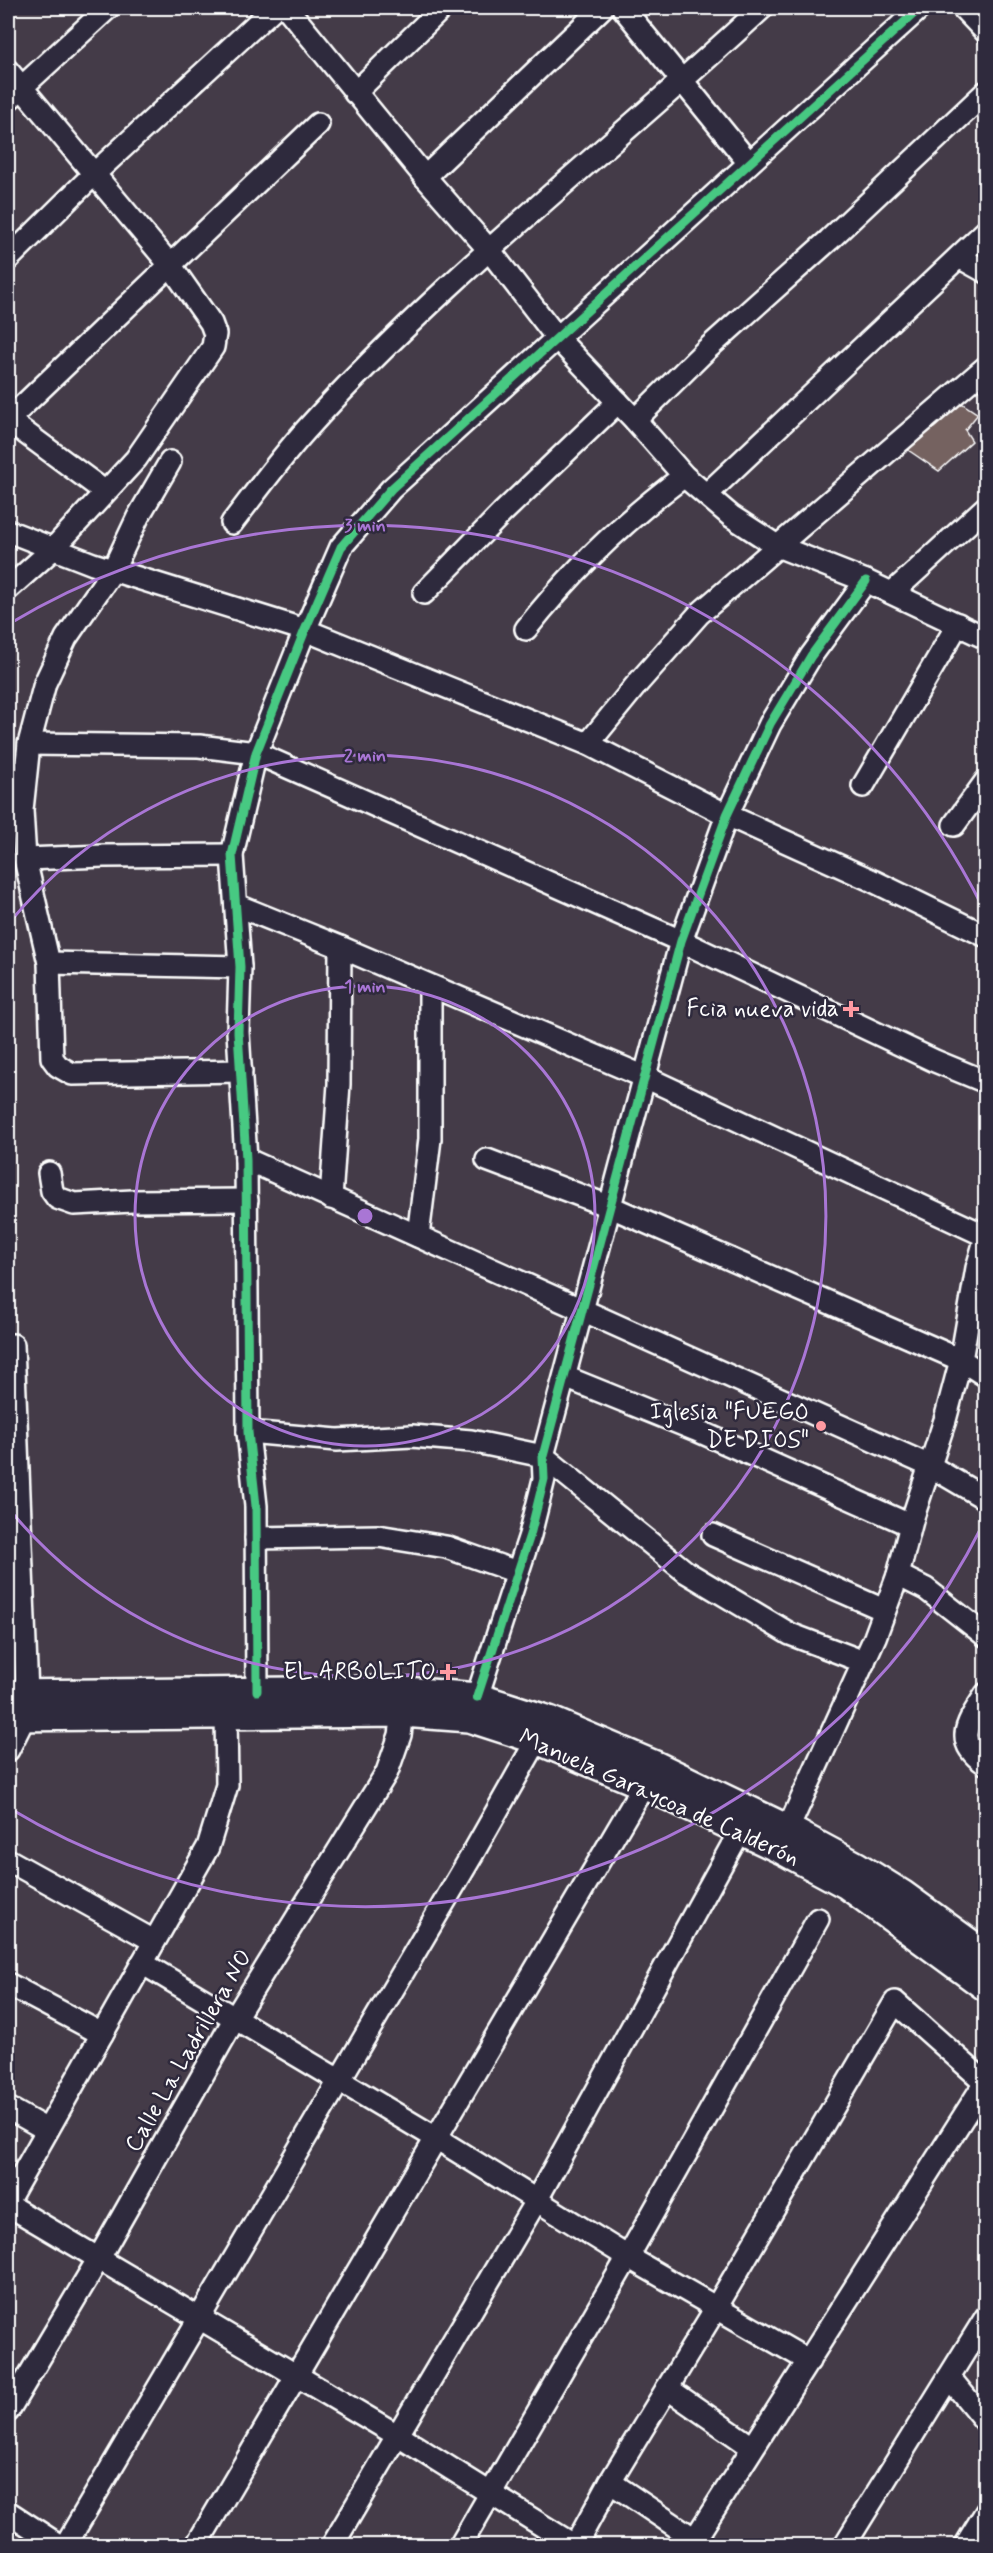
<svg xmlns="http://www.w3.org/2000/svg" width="993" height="2553" font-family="Mynerve,sans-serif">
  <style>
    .building { fill: #756261; stroke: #fff; stroke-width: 1.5 }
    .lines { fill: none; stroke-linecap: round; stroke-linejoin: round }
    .minor-casing { stroke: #fff; stroke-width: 26 }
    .tertiary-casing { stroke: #fff; stroke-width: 32 }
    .minor { stroke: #2f2a3d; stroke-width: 21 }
    .tertiary { stroke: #2f2a3d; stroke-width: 27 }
    .cycleway-casing { stroke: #2f2a3d; stroke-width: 13 }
    .cycleway { stroke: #46c982; stroke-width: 9 }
    .ring { fill: none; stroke: #a976d5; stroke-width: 3 }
    .poi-dot { fill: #ff9aa2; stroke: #2f2a3d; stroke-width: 2 }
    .labels { text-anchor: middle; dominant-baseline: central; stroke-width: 5; stroke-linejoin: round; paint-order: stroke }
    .poi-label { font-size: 24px; fill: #fff; stroke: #2f2a3d; text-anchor: end }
    .street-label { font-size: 24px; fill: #fff; stroke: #2f2a3d }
    .centre { fill: #a976d5; stroke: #2f2a3d; stroke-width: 3 }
    .ring-label { font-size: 18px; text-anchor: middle; font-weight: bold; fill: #a976d5; stroke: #2f2a3d; stroke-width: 5; stroke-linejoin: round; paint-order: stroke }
  </style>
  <rect width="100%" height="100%" fill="#443b48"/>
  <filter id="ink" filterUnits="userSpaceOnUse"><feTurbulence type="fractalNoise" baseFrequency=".0167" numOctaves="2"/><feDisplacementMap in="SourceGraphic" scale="12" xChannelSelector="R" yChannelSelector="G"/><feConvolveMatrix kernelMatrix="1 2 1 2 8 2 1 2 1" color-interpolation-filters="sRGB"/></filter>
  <g filter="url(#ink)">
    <!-- building -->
    <polygon class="building" points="957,400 978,414 965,430 972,441 939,471 908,450"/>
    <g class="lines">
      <defs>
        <g id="minor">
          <polyline points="287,8 425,177 490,251 558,339 635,420 684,476 731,516 777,546 866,581 986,638"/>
          <polyline points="623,8 749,163"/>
          <polyline points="963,8 986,32"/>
          <polyline points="8,71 171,266 211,323 215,334 213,347 136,459 53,549 8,589"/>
          <polyline points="355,93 442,8"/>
          <polyline points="8,100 108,8"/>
          <polyline points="425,177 602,8"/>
          <polyline points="959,257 986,272"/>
          <polyline points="8,259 94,174 274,8"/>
          <polyline points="8,420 318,124"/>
          <polyline points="8,420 104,491"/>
          <polyline points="635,420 706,350 829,240 986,92"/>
          <polyline points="170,462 138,517 113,570 66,638 45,683 29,744 22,810 25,859 49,963 52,1058 58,1066 72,1074 241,1071"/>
          <polyline points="707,494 986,231"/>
          <path d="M 232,523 C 256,492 279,460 305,431 C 444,276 611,149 762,8"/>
          <polyline points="8,531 93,564 305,630 588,744 727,815 873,881 986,936"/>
          <polyline points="424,593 502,513 618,402"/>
          <polyline points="892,593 986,507"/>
          <path d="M 526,629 C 572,571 625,520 684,476"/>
          <polyline points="29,744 199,746 256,753 681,941 935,1061 986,1082"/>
          <polyline points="588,744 637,684 699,614 986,367"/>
          <polyline points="863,786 958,624"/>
          <polyline points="954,825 986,781"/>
          <polyline points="25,859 104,856 232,855"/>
          <polyline points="236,905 340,947 645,1077 986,1236"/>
          <polyline points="49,963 240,967"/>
          <polyline points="246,1159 930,1466 986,1499"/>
          <polyline points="487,1160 611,1207 961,1360 986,1376"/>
          <polyline points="49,1173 52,1191 57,1198 74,1204 133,1201 247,1200"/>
          <polyline points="331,1198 339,1084 340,947"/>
          <polyline points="418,1236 430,1139 430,986"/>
          <polyline points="13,1345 27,1694"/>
          <polyline points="565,1377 696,1430 910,1525"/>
          <polyline points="248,1432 337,1440 412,1436 471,1441 543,1456 686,1572 790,1634 864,1662"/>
          <polyline points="713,1535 884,1610"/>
          <polyline points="256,1538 378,1536 446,1547 517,1572"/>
          <polyline points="898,1575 926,1589 986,1636"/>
          <polyline points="257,1691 256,1506 248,1432 246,1159 238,1032 240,967 232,855 256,753 305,630 341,547 391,489 920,8"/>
          <path d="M 986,1694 C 969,1721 951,1741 986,1764"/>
          <polyline points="477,1697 530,1535 544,1479 543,1456 681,941 727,815 770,724 811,656 866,581"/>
          <polyline points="8,1750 25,1716"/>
          <polyline points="788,1829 875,1637 898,1575 913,1517 945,1420 961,1360 977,1268 986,1237"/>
          <polyline points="8,1860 154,1941"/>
          <polyline points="142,1963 436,2138 628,2257 809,2361"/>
          <polyline points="8,1984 102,2034"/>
          <polyline points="8,2108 47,2130"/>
          <polyline points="8,2200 208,1847 227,1785 226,1713"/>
          <polyline points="8,2205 397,2435 575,2546"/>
          <polyline points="949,2377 986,2422"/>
          <polyline points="667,2388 752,2447"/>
          <polyline points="8,2411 99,2258 235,2018 387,1772 400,1735 403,1713"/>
          <polyline points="610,2482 705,2546"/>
          <polyline points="8,2512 60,2546"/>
          <polyline points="695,2539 985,2083"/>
          <polyline points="65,2546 472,1855 537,1740"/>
          <polyline points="196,2546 644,1785"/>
          <polyline points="332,2546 536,2201 740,1831"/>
          <polyline points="460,2546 628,2257 818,1919"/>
          <polyline points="575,2546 610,2482 716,2308 895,2002 986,2083"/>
          <polyline points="844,2546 986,2317"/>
          <polyline points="965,2546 986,2512"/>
        </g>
        <g id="tertiary">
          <polyline points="8,1694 394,1690 477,1697 549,1720 655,1765 788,1829 857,1866 902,1894 986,1955"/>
          <polyline points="8,1717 403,1713 469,1718 537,1740 644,1785 782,1850 847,1885 986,1987"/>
        </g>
      </defs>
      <!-- minor casing -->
      <use href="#minor" class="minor-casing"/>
      <!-- tertiary casing -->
      <use href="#tertiary" class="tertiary-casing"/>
      <!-- minor -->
      <use href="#minor" class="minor"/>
      <!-- tertiary -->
      <use href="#tertiary" class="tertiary"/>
      <defs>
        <g id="cycleway">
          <polyline points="257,1691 256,1506 248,1432 246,1159 238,1032 240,967 232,855 256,753 305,630 341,547 391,489 920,8"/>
          <polyline points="477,1697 530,1535 544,1479 543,1456 681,941 727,815 770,724 811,656 866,581"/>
        </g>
      </defs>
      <!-- cycleway casing -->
      <use href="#cycleway" class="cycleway-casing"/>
      <!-- cycleway -->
      <use href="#cycleway" class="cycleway"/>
    </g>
  </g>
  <!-- distance rings -->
  <g class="ring">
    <circle cx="365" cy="1216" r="230"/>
    <path d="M9 923A461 461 0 1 1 9 1509"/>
    <path d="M983 1524A691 691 0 0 1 9 1808M9 624A691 691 0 0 1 983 908"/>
  </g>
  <!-- markers -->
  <g class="poi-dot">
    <path d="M848 1000h6v6h6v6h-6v6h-6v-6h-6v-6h6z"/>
    <circle cx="821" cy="1426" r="6"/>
    <path d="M445 1663h6v6h6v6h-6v6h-6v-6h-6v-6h6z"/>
  </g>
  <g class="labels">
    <!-- poi labels -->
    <g class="poi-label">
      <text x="839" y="1009">Fcia nueva vida</text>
      <text x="809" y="1412">Iglesia "FUEGO<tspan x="809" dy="28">DE DIOS"</tspan></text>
      <text x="436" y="1672">EL ARBOLITO</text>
    </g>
    <!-- street labels -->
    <g class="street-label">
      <text transform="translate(659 1798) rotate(24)">Manuela Garaycoa de Calderón</text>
      <text transform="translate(189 2051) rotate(-60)">Calle La Ladrillera NO</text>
    </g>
  </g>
  <circle cx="365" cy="1216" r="9" class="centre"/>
  <g class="ring-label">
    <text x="365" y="531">3 min</text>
    <text x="365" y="761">2 min</text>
    <text x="365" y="992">1 min</text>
  </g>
  <!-- margin -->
  <rect width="993" height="2553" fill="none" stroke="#2f2a3d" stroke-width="30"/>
  <rect x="15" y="15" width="963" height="2523" fill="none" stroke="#fff" stroke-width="2" filter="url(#ink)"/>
</svg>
